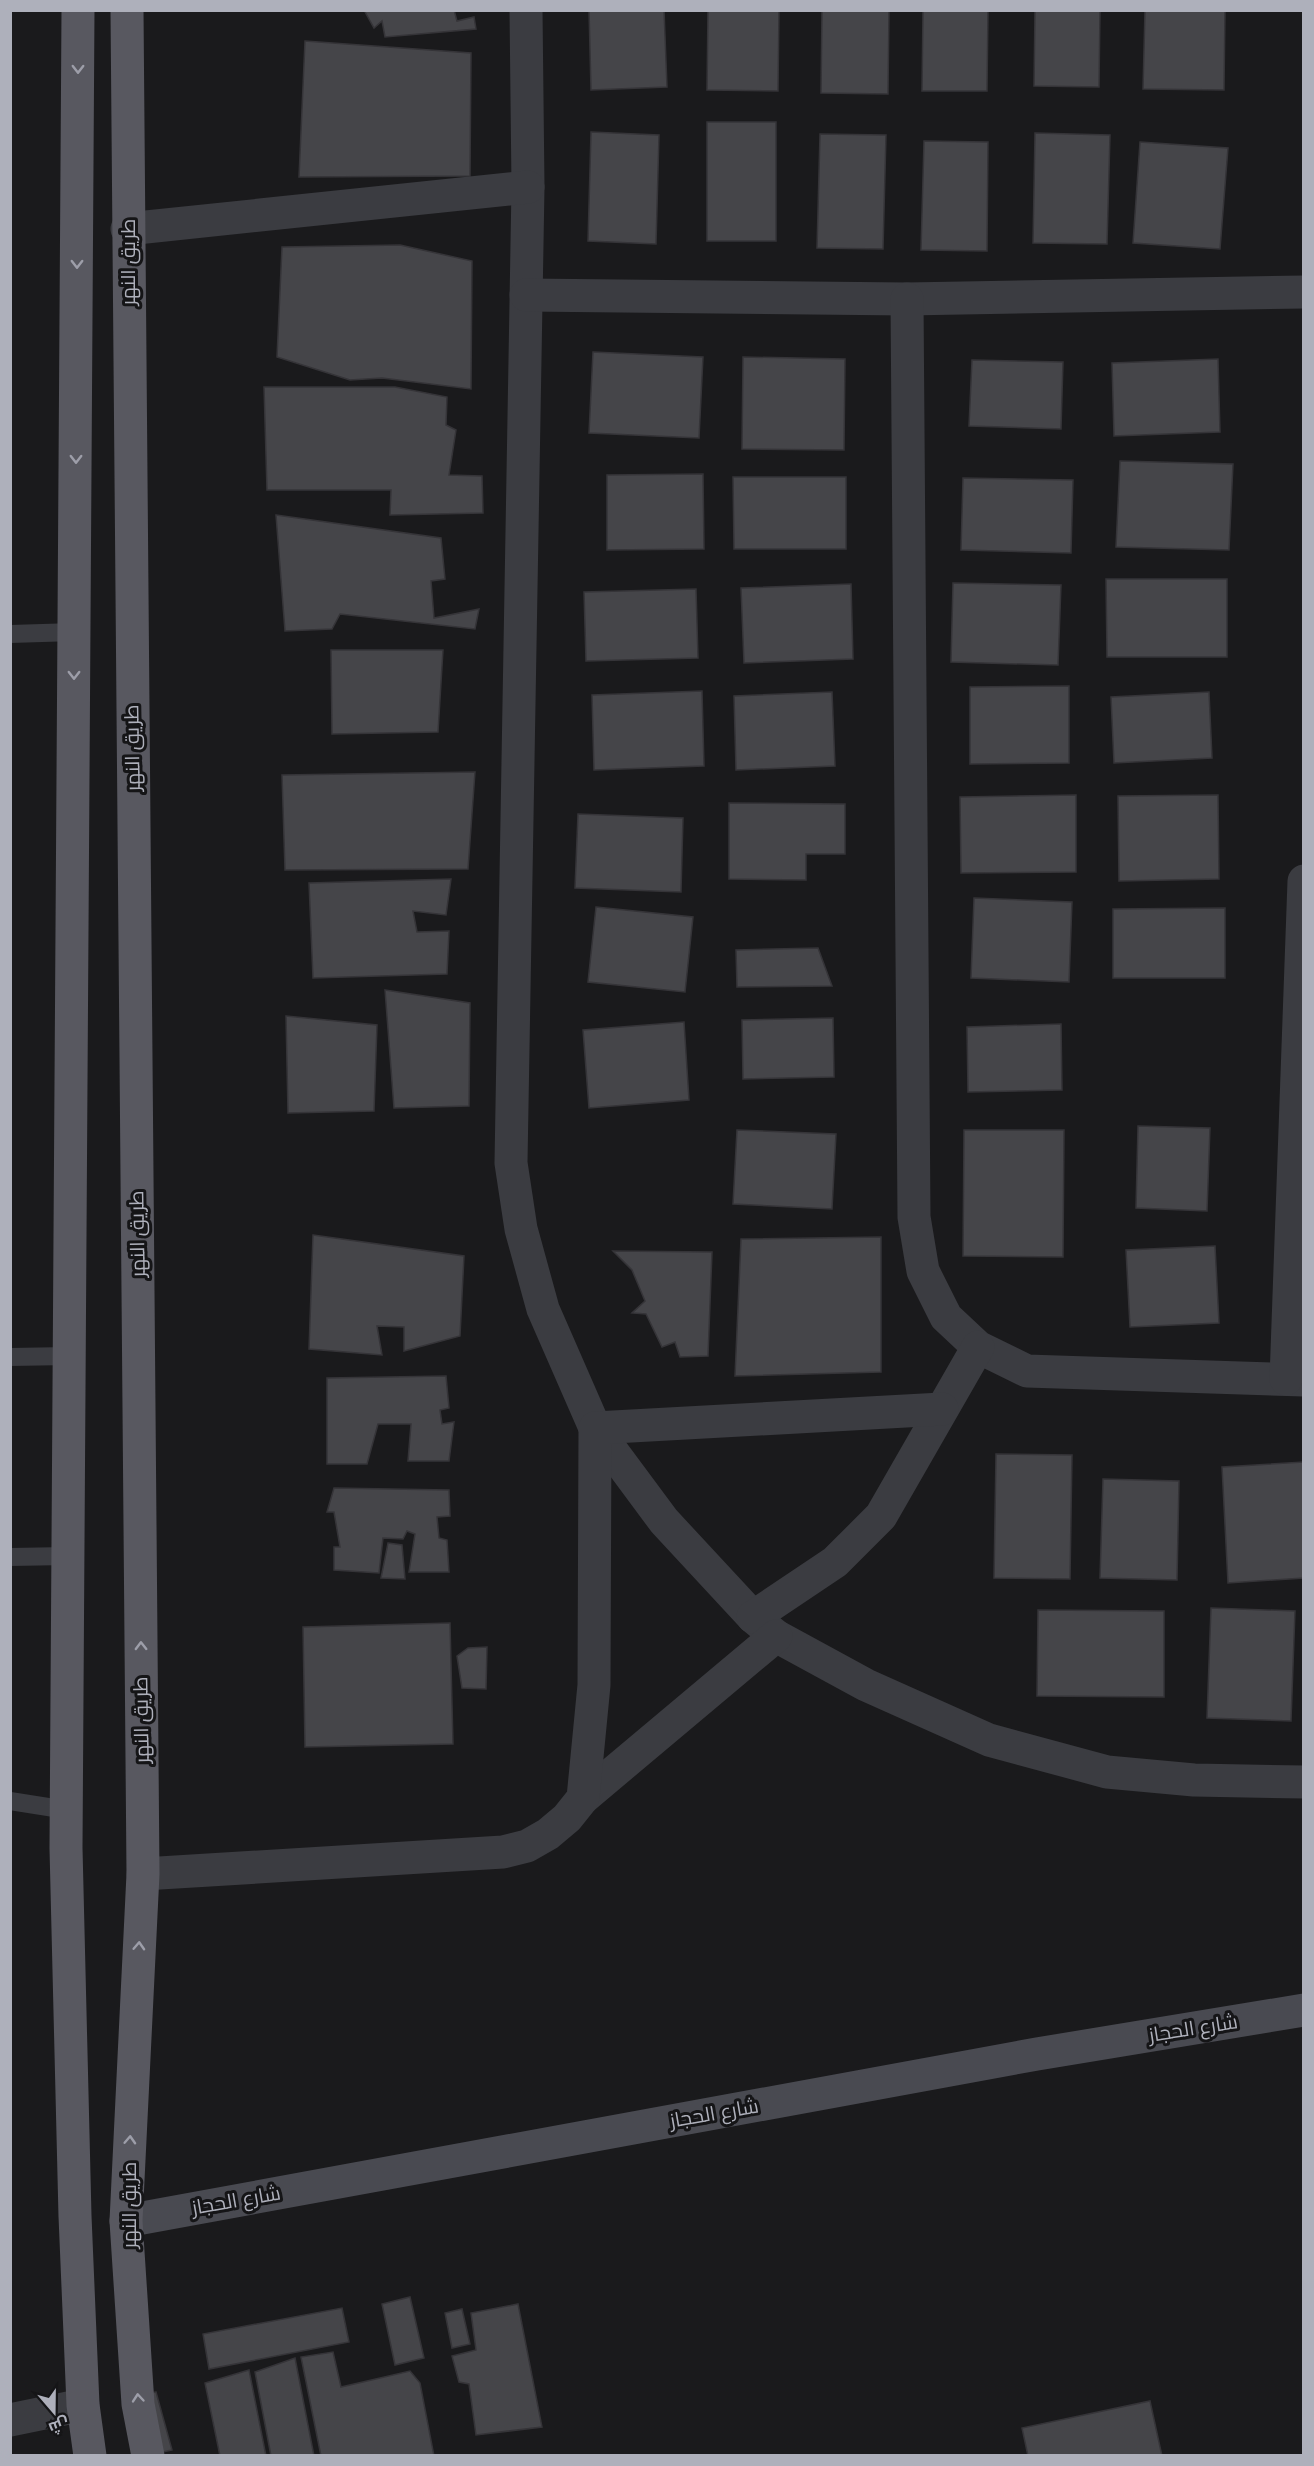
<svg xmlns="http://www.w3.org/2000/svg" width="1314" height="2466" font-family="'Space Grotesk',Cairo,sans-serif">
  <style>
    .building { fill: #454549; stroke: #353438; stroke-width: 1.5 }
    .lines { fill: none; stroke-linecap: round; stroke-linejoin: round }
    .service { stroke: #3b3c41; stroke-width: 18 }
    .minor { stroke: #3b3c41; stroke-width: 33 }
    .secondary { stroke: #494a51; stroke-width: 33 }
    .primary { stroke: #585860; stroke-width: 33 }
    .oneway { stroke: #9d9ea9 }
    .labels { text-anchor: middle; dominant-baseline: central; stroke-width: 6; stroke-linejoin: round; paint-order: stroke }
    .street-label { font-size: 20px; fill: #aeb0bb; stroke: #151517 }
  </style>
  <rect width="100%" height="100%" fill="#1a1a1c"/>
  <!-- building -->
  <g class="building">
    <polygon points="364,10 454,10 457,21 474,17 476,29 385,37 382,21 374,28"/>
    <polygon points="589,10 664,10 667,87 591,90"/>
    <polygon points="708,10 779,10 778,91 707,90"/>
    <polygon points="822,10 889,10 888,94 821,93"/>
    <polygon points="923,10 988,10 987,91 922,91"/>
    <polygon points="1035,10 1100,10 1099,87 1034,86"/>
    <polygon points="1145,10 1225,10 1224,90 1143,89"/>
    <polygon points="305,41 471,53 470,176 299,177"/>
    <rect x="707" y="122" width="69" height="119"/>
    <polygon points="591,132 659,135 656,244 588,241"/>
    <polygon points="1035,133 1110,135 1107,244 1033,243"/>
    <polygon points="820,134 886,135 883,249 817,248"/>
    <polygon points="924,141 988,142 987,251 921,250"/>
    <polygon points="1140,142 1228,148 1220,249 1133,243"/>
    <polygon points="400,245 472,261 471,389 382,378 350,380 277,357 282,247"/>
    <polygon points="593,352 703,357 699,438 589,433"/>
    <polygon points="743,357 845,359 844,450 742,449"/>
    <polygon points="1218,359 1220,432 1114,436 1112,363"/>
    <polygon points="972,360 1063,362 1061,429 969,426"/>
    <polygon points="264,387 395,387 447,397 446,425 456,430 449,475 482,476 483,513 390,515 391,490 267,490"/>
    <polygon points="1120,461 1233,464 1229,550 1116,547"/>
    <polygon points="703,474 704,549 607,550 607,475"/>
    <polygon points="733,477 846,477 846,549 734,549"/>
    <polygon points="963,478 1073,480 1071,553 961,550"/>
    <polygon points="276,515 441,538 445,579 431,581 434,618 479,609 475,629 340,614 332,629 285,631"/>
    <polygon points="1106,579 1227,579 1227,657 1107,657"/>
    <polygon points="953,583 1061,585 1058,665 951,662"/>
    <polygon points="851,584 853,659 744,663 741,588"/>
    <polygon points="696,589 698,658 586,661 584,592"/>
    <polygon points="331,650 443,650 438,732 332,734"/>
    <polygon points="1069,686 1069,763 970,764 970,687"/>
    <polygon points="702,691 704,766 594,770 592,695"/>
    <polygon points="832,692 835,766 736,770 734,696"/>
    <polygon points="1209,692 1212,758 1114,763 1111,697"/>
    <polygon points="475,772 468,869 285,870 282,775"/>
    <polygon points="1076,795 1076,872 961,873 960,797"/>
    <polygon points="1218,795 1219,879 1119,881 1118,796"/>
    <polygon points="729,803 845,804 845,854 806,854 806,880 729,879"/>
    <polygon points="578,814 683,818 681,892 575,888"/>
    <polygon points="451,879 446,915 413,911 417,932 449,931 447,974 313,978 309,883"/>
    <polygon points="974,898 1072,902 1069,982 971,978"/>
    <polygon points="596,907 693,917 685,992 588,982"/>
    <polygon points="1225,908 1225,978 1113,978 1113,909"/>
    <polygon points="818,948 832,986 737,987 736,950"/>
    <polygon points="385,990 470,1003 469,1106 394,1108"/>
    <polygon points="286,1016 377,1025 374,1111 288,1113"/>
    <polygon points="833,1018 834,1077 743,1079 742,1020"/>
    <polygon points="684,1022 689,1100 589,1108 583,1030"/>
    <polygon points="1061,1024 1062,1090 968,1092 967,1027"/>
    <polygon points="1138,1126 1210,1128 1207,1211 1136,1208"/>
    <polygon points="737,1130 836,1134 832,1209 733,1204"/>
    <polygon points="964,1130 1064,1130 1063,1257 963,1256"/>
    <polygon points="313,1235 464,1256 460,1336 404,1351 404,1327 377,1326 382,1355 309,1349"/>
    <polygon points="881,1237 881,1372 735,1376 741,1239"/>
    <polygon points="1215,1246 1219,1323 1130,1327 1126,1250"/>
    <polygon points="613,1251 712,1252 708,1356 680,1357 675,1342 662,1347 646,1314 632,1313 645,1301 632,1270"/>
    <polygon points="446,1376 449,1408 440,1410 442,1424 454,1422 449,1461 408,1461 411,1424 378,1424 367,1464 327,1464 327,1378"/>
    <polygon points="996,1454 1072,1455 1070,1579 994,1578"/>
    <polygon points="1304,1462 1304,1578 1228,1583 1222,1467"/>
    <polygon points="1103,1479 1179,1481 1177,1580 1100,1578"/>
    <polygon points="334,1488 449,1490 450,1516 437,1517 439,1538 447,1540 449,1572 409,1572 415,1534 407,1531 403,1539 383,1538 379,1573 334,1570 334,1547 340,1547 334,1512 327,1512"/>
    <polygon points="388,1543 402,1545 405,1579 381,1578"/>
    <polygon points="1211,1608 1295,1611 1291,1721 1207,1718"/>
    <polygon points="1038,1610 1164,1611 1164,1697 1037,1696"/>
    <polygon points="450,1623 453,1744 305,1747 303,1627"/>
    <polygon points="487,1647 486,1689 462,1688 457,1656 468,1648"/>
    <polygon points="410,2297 424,2358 395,2365 382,2304"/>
    <polygon points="518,2304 542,2427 476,2435 469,2384 459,2382 452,2356 476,2350 471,2313"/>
    <polygon points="342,2308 349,2342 209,2369 203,2334"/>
    <polygon points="462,2309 470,2344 452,2348 445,2313"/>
    <polygon points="333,2352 341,2387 410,2371 420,2383 434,2456 321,2456 301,2357"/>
    <polygon points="295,2358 314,2456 271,2456 255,2372"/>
    <polygon points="249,2370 266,2456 220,2456 205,2383"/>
    <polygon points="156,2392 172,2450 149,2455 138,2394"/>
    <polygon points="1150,2401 1162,2456 1028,2456 1022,2428"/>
  </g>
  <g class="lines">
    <!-- service -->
    <g class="service">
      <polyline points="10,634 75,632"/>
      <polyline points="10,1357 69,1356"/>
      <polyline points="10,1557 68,1556"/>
      <polyline points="10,1801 67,1810"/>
    </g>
    <!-- minor -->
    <g class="minor">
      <polyline points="526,10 528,187 511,1163 521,1229 543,1309 595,1428 664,1521 753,1617 776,1636 866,1685 989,1740 1107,1772 1194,1780 1304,1782"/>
      <polyline points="127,229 528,187"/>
      <polyline points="526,295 907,299 1304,292"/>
      <polyline points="907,299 914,1217 923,1271 946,1317 978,1347 1027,1371 1304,1380"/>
      <polyline points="1286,1379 1304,881"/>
      <polyline points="753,1617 835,1562 881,1516 978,1347"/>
      <polyline points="583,1798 776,1636"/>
      <polyline points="143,1874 503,1852 527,1846 548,1834 567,1818 583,1798 594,1685 595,1428 942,1409"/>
      <polyline points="10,2420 83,2405"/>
    </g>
    <!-- secondary -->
    <polyline class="secondary" points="126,2221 1037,2054 1304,2010"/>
    <!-- primary -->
    <g class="primary">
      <polyline points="78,10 66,1848 75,2216 83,2405 90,2456"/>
      <polyline points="127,10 143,1874 126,2221 138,2404 148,2456"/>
    </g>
  </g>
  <!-- one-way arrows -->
  <defs><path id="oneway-chevron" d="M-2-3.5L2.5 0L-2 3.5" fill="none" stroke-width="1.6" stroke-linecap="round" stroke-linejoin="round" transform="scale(1.5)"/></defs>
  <g class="oneway">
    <use href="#oneway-chevron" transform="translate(78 69) rotate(90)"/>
    <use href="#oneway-chevron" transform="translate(77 264) rotate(90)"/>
    <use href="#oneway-chevron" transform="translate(76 459) rotate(90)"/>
    <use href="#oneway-chevron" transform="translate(74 675) rotate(90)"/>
    <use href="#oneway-chevron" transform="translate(141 1646) rotate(-91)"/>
    <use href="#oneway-chevron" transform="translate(139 1946) rotate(-87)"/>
    <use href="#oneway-chevron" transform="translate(130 2140) rotate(-87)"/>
    <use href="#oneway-chevron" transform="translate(138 2398) rotate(-95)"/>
  </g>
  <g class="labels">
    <!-- street labels -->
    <g class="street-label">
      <text transform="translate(128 262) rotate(-90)">طريق النهر</text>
      <text transform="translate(132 748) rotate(-91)">طريق النهر</text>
      <text transform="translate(137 1234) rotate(-91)">طريق النهر</text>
      <text transform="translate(141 1720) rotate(-91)">طريق النهر</text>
      <text transform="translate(1193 2028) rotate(-9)">شارع الحجاز</text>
      <text transform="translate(714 2113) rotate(-10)">شارع الحجاز</text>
      <text transform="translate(236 2200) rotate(-10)">شارع الحجاز</text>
      <text transform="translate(129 2205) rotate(-90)">طريق النهر</text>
    </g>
  </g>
  <!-- border -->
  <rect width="1314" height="2466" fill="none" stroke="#aeb0bb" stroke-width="24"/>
  <!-- north arrow -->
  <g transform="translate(54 2412) rotate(160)" stroke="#151517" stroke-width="4.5" paint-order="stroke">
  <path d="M0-4.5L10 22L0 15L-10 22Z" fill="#aeb0bb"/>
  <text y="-9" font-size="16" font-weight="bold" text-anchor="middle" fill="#aeb0bb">ش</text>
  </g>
</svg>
